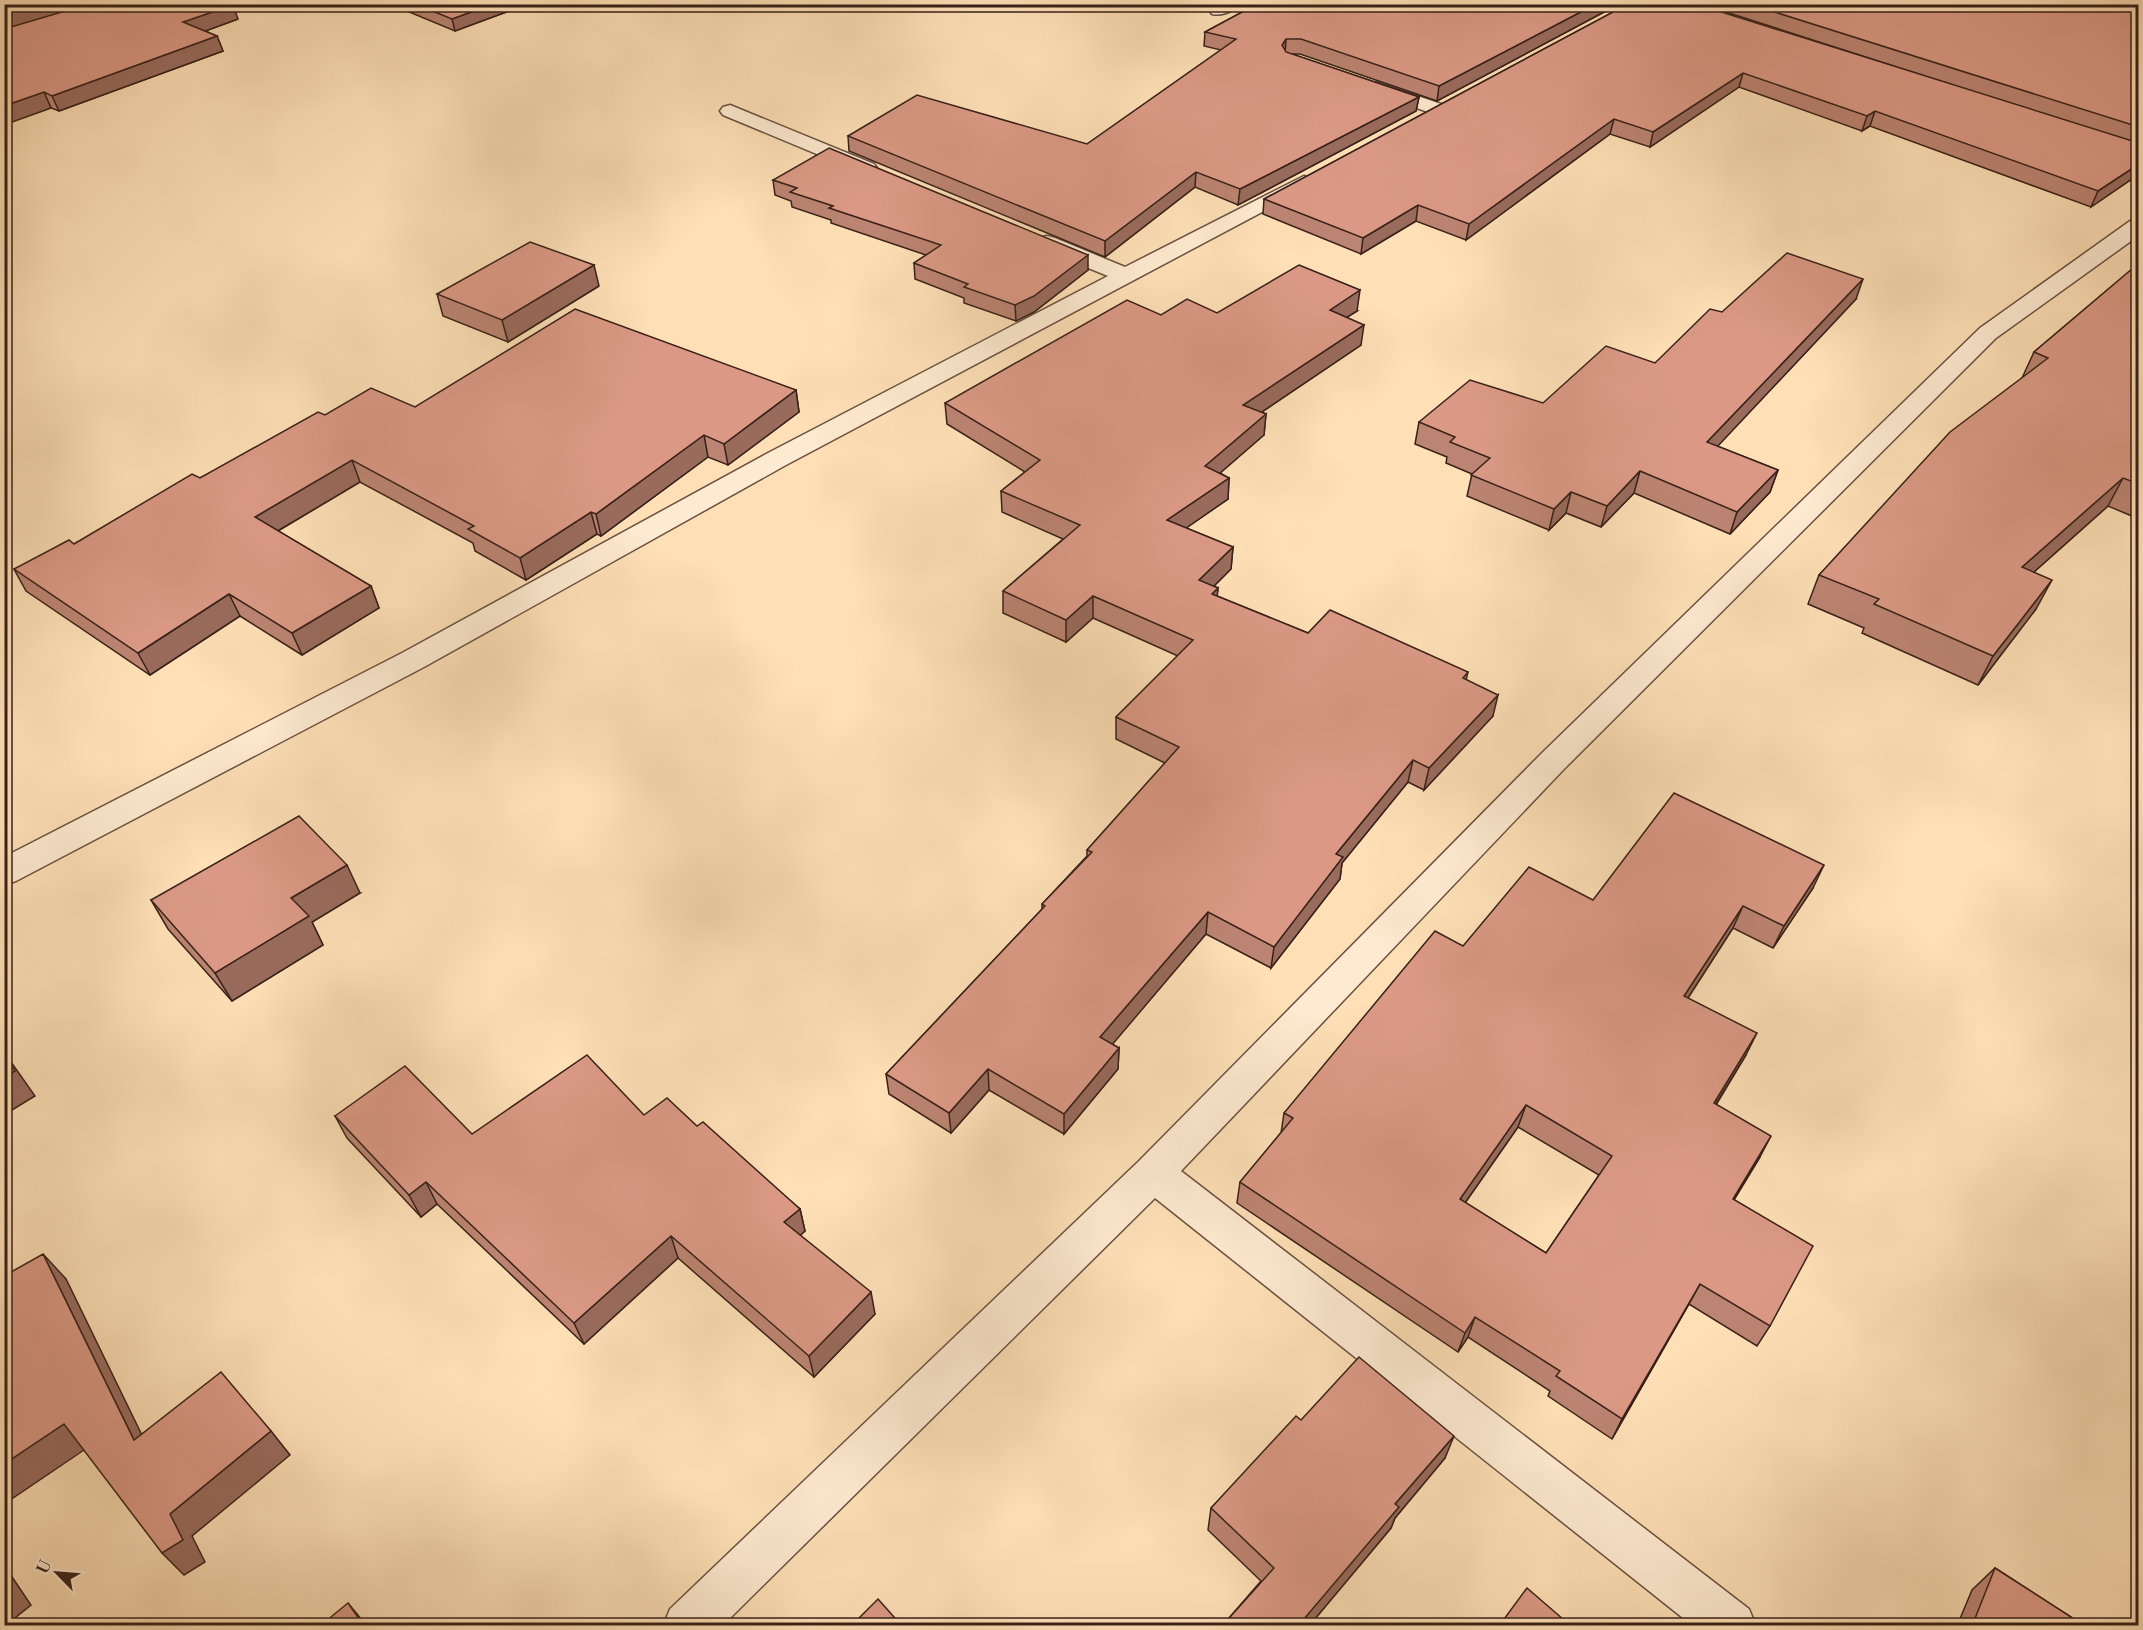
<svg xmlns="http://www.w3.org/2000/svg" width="2143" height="1630" font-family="'Libre Bodoni',serif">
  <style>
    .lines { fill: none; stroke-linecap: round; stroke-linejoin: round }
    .minor-casing { stroke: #6a5040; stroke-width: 3 }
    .minor { fill: #feead0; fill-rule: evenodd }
    .wall { fill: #bc8472; stroke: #382118; stroke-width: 1.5; fill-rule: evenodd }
    .shaded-wall { fill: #996b5d; stroke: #382118; stroke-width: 1.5 }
    .building { fill: #db9985; stroke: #382118; stroke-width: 1.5; fill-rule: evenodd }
  </style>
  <rect width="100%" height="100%" fill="#fedfb6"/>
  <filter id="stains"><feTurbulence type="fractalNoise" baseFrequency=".00333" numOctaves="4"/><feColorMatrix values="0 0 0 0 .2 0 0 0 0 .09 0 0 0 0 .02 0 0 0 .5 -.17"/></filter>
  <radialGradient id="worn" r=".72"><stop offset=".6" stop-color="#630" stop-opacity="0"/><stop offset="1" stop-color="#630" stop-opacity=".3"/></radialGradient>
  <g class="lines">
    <defs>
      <g id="minor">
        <path d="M 1216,4 L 1239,4 C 1233,12 1221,16 1212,14 L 1209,10 Z"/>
        <polygon points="1376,82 1447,106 1450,110 1447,114 1440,116 1369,92 1366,88 1369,84"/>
        <polygon points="730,105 874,164 877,168 874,172 867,174 860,172 723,115 720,111 723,107"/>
        <polygon points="1304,176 1311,178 1314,182 1311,186 786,465 424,667 16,881 4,885 4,857 402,653 768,453 1108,276 1039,248 1036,243 1039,238 1047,236 1055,238 1125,267"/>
        <polygon points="2138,219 2138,236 1996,338 1564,769 1181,1171 1749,1609 1756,1626 1693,1626 1155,1198 722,1626 663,1626 670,1609 1139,1161 1542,753 1980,328 2130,221"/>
      </g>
    </defs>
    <!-- minor casing -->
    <use href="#minor" class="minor-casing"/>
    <!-- minor -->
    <use href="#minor" class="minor"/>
  </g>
  <!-- wall -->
  <g class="wall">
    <polygon points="4,4 238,19 205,31 217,36 223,51 59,111 51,108"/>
    <polygon points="390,4 528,4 455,31"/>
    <polygon points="1257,4 1619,4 1437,101 1300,54 1292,54 1419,97 1416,111 1238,205 1195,187 1105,257 849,151 848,136 1087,144 1221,50 1204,46 1205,32"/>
    <polygon points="1628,4 1953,85 1701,4 2139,4 2139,174 2091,207 1870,126 1862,131 1739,87 1650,147 1610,134 1466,240 1416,221 1361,254 1263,214 1264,199"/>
    <polygon points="773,180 1088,270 1034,312 1016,321 964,303 964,298 915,279 914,263 926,255 831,223 831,220 792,207 791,201 775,195"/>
    <polygon points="2139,263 2139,519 2108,506 2034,572 2036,609 1978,685 1862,633 1864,628 1808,604 1819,575 2022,378 2034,352"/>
    <polygon points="599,286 508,342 443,316 437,294"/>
    <polygon points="1856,299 1717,446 1778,470 1770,492 1730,534 1634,493 1601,527 1566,513 1549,530 1467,496 1472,474 1446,463 1447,457 1415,444 1419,422 1543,403 1655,363 1722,312"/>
    <polygon points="1357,311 1347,317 1361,345 1262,412 1266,414 1264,435 1220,473 1229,478 1228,499 1186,528 1233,547 1231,569 1214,586 1218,588 1217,596 1308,633 1468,672 1466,680 1493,716 1424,790 1408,782 1342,863 1340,879 1271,968 1206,934 1112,1044 1119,1048 1118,1069 1064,1134 989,1090 951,1133 889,1094 886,1074 1042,909 1042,904 1087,856 1087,850 1165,763 1116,739 1116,717 1178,656 1093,618 1066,642 1003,613 1003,591 1063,539 1002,512 1001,491 1025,472 947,424 945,403 1161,315 1217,313"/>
    <polygon points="796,390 799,412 728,465 708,457 601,536 597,534 526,580 475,551 473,543 360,482 278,531 371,586 379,608 302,655 240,616 150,675 26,591 14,569 74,544 200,478 325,415 415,407"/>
    <path d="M 1813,888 L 1773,948 L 1733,928 L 1688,998 L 1746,1055 L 1716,1105 L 1760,1157 L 1734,1200 L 1770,1326 L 1757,1346 L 1689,1304 L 1612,1439 L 1548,1396 L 1550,1391 L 1468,1337 L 1458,1352 L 1237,1203 L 1240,1182 L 1281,1133 L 1284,1113 L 1463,946 L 1593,900 ZM 1518,1127 L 1599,1175 L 1546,1253 L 1465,1203 Z"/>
    <polygon points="360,893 312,922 323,945 232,1001 168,929 151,900"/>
    <polygon points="644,1115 697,1126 800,1209 805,1231 800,1235 875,1314 814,1377 678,1258 584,1344 437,1204 421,1217 347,1138 335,1116 472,1134"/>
    <polygon points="1301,1420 1445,1458 1395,1518 1391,1528 1309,1626 1222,1626 1261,1581 1208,1530 1211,1508"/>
    <polygon points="1995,1568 2085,1626 1957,1626 1972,1590"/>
  </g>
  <!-- shaded-wall -->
  <g class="shaded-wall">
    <polygon points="35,4 90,4 4,30 4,14"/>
    <polygon points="493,4 528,4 455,31 452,19"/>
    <polygon points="1596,4 1619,4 1437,101 1439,86"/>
    <polygon points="233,5 238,19 189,37 183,22"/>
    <polygon points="217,36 223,51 59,111 52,96"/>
    <polygon points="1286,39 1285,54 1282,45"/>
    <polygon points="1743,73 1739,87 1650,147 1653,132"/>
    <polygon points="44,92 51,108 4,125 4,106"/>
    <polygon points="1419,97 1416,111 1238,205 1240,189"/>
    <polygon points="1875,111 1870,126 1862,131 1867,116"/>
    <polygon points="1614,119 1610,134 1466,240 1469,224"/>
    <polygon points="2139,164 2139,174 2091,207 2098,191"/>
    <polygon points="1196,172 1195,187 1105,257 1105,241"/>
    <polygon points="1418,205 1416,221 1361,254 1363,238"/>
    <polygon points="1088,255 1088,270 1034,312 1016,321 1015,305"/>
    <polygon points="594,265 599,286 508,342 502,320"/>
    <polygon points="1863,279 1856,299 1701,464 1707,442"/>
    <polygon points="1360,290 1357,311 1327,330 1330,310"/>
    <polygon points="1364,325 1361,345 1241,426 1243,405"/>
    <polygon points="796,390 799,412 728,465 724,444"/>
    <polygon points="1266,414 1264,435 1204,487 1205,466"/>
    <polygon points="704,435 708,457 601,536 596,514"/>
    <polygon points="352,460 360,482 264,539 255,517"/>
    <polygon points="1778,470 1770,492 1730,534 1737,512"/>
    <polygon points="1640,471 1634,493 1601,527 1607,506"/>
    <polygon points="1229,478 1228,499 1166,542 1167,520"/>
    <polygon points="2123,478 2108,506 2007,596 2022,567"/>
    <polygon points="1571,492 1566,513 1549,530 1554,509"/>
    <polygon points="591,512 597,534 526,580 520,558"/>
    <polygon points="1233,547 1231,569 1198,602 1199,580"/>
    <polygon points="2052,580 2036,609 1978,685 1993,656"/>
    <polygon points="371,586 379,608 302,655 292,633"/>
    <polygon points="1218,588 1216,609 1212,594"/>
    <polygon points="229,594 240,616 150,675 138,653"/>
    <polygon points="1093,596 1093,618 1066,642 1066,620"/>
    <polygon points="1498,695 1493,716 1424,790 1429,768"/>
    <polygon points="1413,760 1408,782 1342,863 1340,879 1271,968 1274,947 1336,854"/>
    <polygon points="347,865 360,893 312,922 323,945 232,1001 215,973 291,898"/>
    <polygon points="1824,865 1813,888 1773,948 1784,926"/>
    <polygon points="1743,906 1733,928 1675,1018 1684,996"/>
    <polygon points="1208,912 1206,934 1100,1059 1100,1037"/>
    <polygon points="1757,1033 1746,1055 1703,1125 1714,1103"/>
    <polygon points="1119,1048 1118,1069 1064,1134 1064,1114"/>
    <polygon points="4,1052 35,1096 4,1115"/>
    <polygon points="988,1069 989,1090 951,1133 949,1113"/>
    <polygon points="1526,1105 1518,1127 1453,1220 1460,1199"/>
    <polygon points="1771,1136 1760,1157 1721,1220 1733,1199"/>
    <polygon points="426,1182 437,1204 421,1217 409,1195"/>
    <polygon points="800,1209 805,1231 790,1245 784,1222"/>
    <polygon points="671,1236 678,1258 584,1344 574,1323"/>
    <polygon points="43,1254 66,1279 156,1464 134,1440"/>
    <polygon points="1700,1284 1689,1304 1612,1439 1622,1419"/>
    <polygon points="871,1292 875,1314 814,1377 809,1356"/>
    <polygon points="1475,1317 1468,1337 1458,1352 1465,1333"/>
    <polygon points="64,1424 87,1448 4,1504 4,1464"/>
    <polygon points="271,1431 290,1455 192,1536 205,1562 184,1575 162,1553 170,1514"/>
    <polygon points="1454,1436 1445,1458 1395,1518 1391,1528 1309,1626 1298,1626 1395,1504"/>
    <polygon points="4,1565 31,1605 6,1625 4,1626"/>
    <polygon points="348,1603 367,1626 364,1626"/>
  </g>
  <!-- building -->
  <g class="building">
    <polygon points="4,4 35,4 4,14"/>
    <polygon points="89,4 233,4 233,5 183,22 217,36 52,96 44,92 4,106 4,29"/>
    <polygon points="415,4 493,4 452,19"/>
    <polygon points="1257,4 1596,4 1439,86 1301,39 1286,39 1282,45 1286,52 1419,97 1240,189 1196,172 1105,241 848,136 917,95 1087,144 1236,39 1205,32"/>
    <polygon points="1628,4 1696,4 2139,143 2139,164 2098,191 1875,111 1867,116 1743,73 1653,132 1614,119 1469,224 1418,205 1363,238 1264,199"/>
    <polygon points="1749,4 2139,4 2139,127"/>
    <polygon points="829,148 1088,255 1034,296 1015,305 964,287 968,284 914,263 941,245 829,208 833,206 790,192 797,188 773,180"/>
    <polygon points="530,242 594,265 502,320 437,294"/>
    <polygon points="1787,253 1863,279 1707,442 1778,470 1737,512 1640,471 1607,506 1571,492 1554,509 1471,475 1490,458 1450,442 1455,437 1419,422 1470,380 1543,403 1606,346 1655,363 1710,309 1722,312"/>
    <polygon points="2139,263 2139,484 2123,478 2022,567 2052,580 1993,656 1874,604 1879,599 1819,575 1950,432 2048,358 2034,352"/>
    <polygon points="1299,265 1360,290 1330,310 1364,325 1243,405 1266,414 1205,466 1229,478 1167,520 1233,547 1199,580 1218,588 1212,594 1308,633 1330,610 1468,672 1463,678 1498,695 1429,768 1413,760 1336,854 1343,857 1274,947 1208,912 1100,1037 1119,1048 1064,1114 988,1069 949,1113 886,1074 1045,906 1042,904 1092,852 1087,850 1179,747 1116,717 1193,640 1093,596 1066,620 1003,591 1080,525 1001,491 1040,460 945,403 1127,300 1161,315 1187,299 1217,313"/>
    <polygon points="575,309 796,390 724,444 704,435 596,514 591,512 520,558 468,529 474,526 352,460 255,517 371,586 292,633 229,594 138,653 14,569 69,540 74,544 192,474 200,478 318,412 325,415 371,388 415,407"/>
    <path d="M 1674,793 L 1824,865 L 1784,926 L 1743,906 L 1684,996 L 1757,1033 L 1714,1103 L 1771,1136 L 1733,1199 L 1813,1246 L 1770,1326 L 1700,1284 L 1622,1419 L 1556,1376 L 1560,1371 L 1475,1317 L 1465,1333 L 1240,1182 L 1293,1118 L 1284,1113 L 1435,931 L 1463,946 L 1529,867 L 1593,900 ZM 1526,1105 L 1612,1156 L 1546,1253 L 1460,1199 Z"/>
    <polygon points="299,816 347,865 291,898 309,916 215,973 151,900"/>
    <polygon points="4,1055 15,1071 4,1078"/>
    <polygon points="587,1055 644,1115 667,1098 697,1126 703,1122 800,1209 784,1222 871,1292 809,1356 671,1236 574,1323 426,1182 409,1195 335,1116 405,1066 472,1134"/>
    <polygon points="43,1254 134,1440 221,1372 271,1431 170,1514 183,1540 162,1553 64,1424 4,1464 4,1276"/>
    <polygon points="1359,1357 1454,1436 1395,1504 1399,1507 1298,1626 1222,1626 1274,1568 1211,1508 1296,1416 1301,1420"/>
    <polygon points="1995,1568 2085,1626 1972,1626"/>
    <polygon points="1527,1588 1571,1626 1499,1626"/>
    <polygon points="878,1599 902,1626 851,1626"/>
    <polygon points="348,1603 364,1626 320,1626"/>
  </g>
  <!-- margin -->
  <rect width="2143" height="1630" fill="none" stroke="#fedfb6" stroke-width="24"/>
  <rect x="6" y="6" width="2131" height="1618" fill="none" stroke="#382118" stroke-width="3"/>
  <rect x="12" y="12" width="2119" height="1606" fill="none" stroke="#382118" stroke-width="1.5"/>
  <!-- north arrow -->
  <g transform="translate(57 1573) rotate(295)" stroke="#feead0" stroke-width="4.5" paint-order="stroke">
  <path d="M0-4.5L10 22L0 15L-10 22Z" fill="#382118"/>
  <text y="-9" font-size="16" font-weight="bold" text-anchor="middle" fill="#382118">U</text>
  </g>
  <rect width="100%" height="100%" filter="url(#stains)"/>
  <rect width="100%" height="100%" fill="url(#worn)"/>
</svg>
